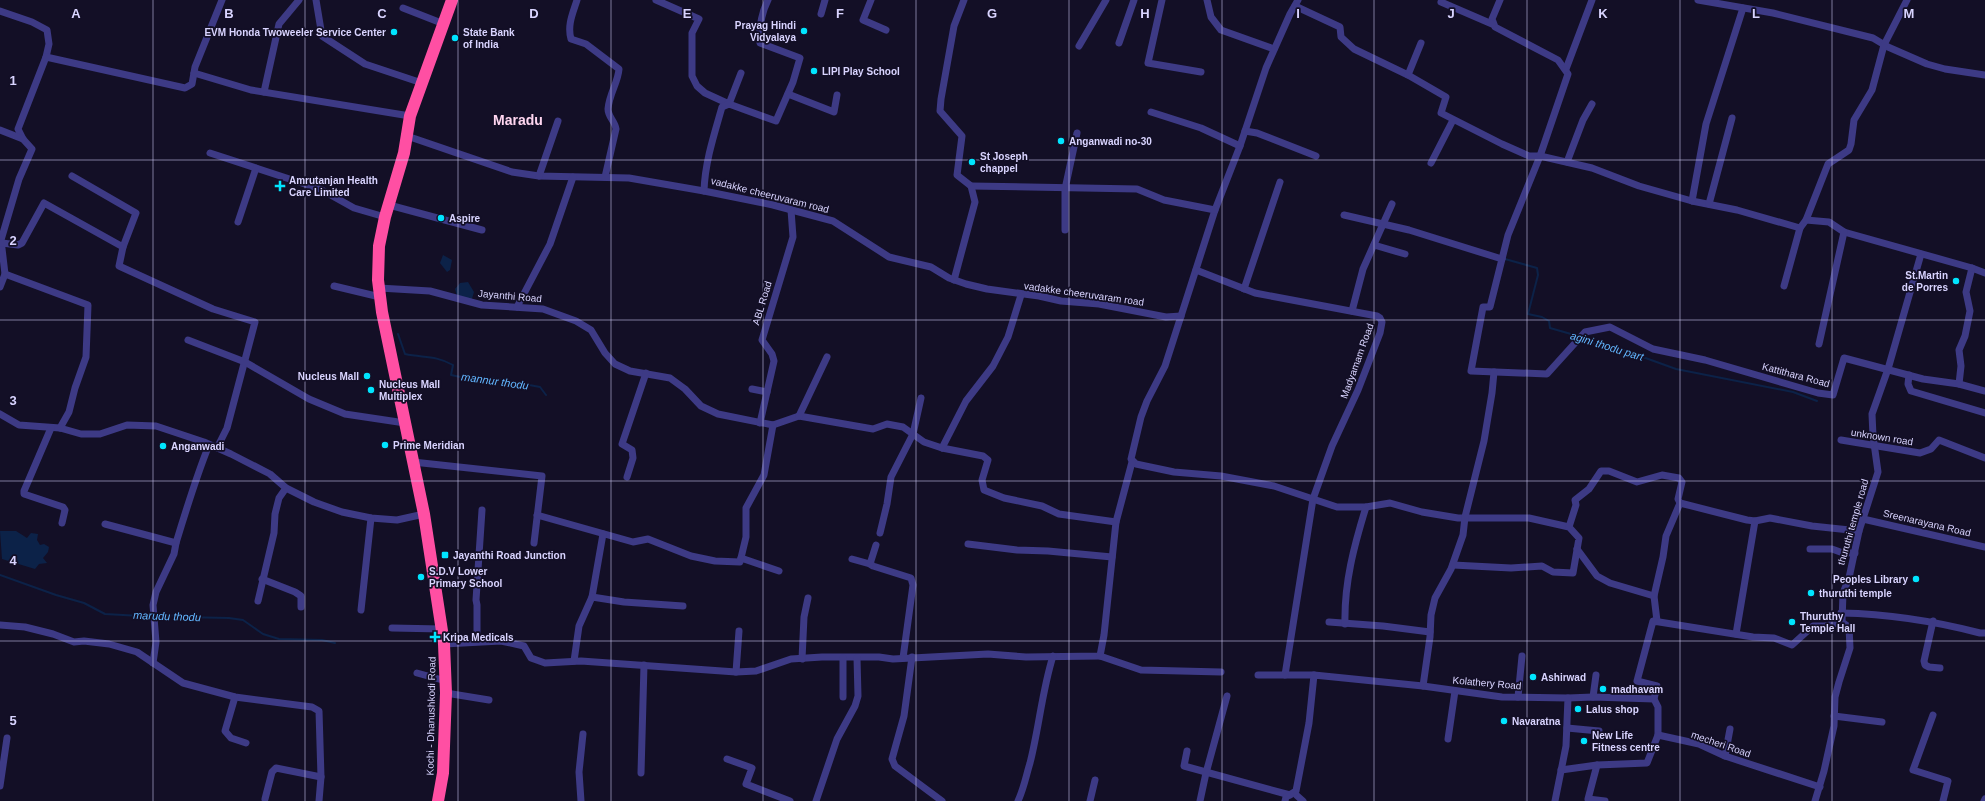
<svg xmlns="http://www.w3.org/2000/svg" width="1985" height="801" font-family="Arial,sans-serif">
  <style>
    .water { fill: #0c2248 }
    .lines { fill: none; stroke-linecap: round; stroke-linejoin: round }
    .stream { stroke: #0c2248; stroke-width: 2 }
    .street { stroke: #3d3a85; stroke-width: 7 }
    .highway { stroke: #ff4fa3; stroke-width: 12 }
    .grid { fill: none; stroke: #d9d4ff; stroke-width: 1; stroke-opacity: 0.55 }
    .poi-dot { fill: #00e5ff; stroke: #130f26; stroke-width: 1.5 }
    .labels { text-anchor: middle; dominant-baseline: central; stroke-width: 3.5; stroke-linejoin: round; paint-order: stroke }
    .poi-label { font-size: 10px; font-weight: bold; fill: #d9d4ff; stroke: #130f26; text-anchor: start }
    .street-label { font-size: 10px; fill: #d9d4ff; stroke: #130f26 }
    .water-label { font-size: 11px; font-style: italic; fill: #62b6ff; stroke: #130f26 }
    .district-label { font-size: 14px; font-weight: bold; fill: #ffd6f0; stroke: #130f26 }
    .grid-label { font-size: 13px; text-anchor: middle; font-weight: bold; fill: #d9d4ff; stroke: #130f26; stroke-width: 3.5; stroke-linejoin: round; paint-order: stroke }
  </style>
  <rect width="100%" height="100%" fill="#130f26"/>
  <!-- water -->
  <g class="water">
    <polygon points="443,255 452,260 450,270 447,272 440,263"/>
    <polygon points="468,282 474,292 471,302 457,296 455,289 460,283"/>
    <polygon points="0,531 16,531 27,538 31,533 38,534 37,540 40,545 44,544 49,547 48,552 43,558 47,563 39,564 35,569 2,559"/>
  </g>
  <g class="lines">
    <!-- stream -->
    <g class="stream">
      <polyline points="1505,259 1537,268 1538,275 1528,314 1542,317 1549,321 1550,328 1578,336"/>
      <path d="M 398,334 L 405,354 C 424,358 435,355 453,365 L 451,375 L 470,379 L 492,378 L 540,387 L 546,395"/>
      <polyline points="1582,338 1600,346 1615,347 1676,369 1793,392 1817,401"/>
      <polyline points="0,575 56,595 84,603 105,614 141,616 164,614 181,617 229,618 243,620 263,634 279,639 322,640 335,643"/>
    </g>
    <!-- street -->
    <g class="street">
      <polyline points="316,0 322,36 365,64 422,83"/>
      <path d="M 577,0 C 573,13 567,25 571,39 L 586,44 L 619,69 C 618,83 609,94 608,109 C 608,117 615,121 616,129 L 605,177"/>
      <polyline points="656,0 699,19 692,33 692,76 697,86 705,93 729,104 741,73"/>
      <path d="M 768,0 C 761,14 759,28 760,43 L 800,58 L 793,82 L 776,121 L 729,104 L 722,107 C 714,135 705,162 704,191 L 773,205 L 833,221 L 889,257 L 931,267 L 949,278 L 966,284 L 987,289 L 1039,296 L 1061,301 L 1099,304 L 1166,317 L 1181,316"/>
      <polyline points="871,0 863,20 886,30"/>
      <polyline points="1162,0 1148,63 1201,72"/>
      <polyline points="1207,0 1211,17 1221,30 1274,49"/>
      <polyline points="1298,0 1290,14 1266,68 1240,146 1215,210 1165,366 1147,401 1141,417 1131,459 1136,464 1174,472 1221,476 1274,486 1337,507 1366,507 1390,503 1422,512 1458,518 1529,518 1569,527 1579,538 1573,573 1553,572 1542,566 1511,568 1453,565"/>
      <polyline points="1500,0 1492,19 1495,27 1558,60 1568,74 1540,156 1508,235 1490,307 1483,307 1471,371 1547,374 1585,332 1610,327 1653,349 1705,360 1818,393 1833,395 1844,358 1923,379 1959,384 1961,366 1959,350 1965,336 1970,311 1966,292 1972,268 1985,273"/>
      <polyline points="1698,0 1773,13 1873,38 1888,47 1927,64 1945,69 1985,75"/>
      <polyline points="1441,2 1492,24"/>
      <polyline points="1295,6 1340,27 1341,37 1354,49 1408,75 1446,97 1441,113 1502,144 1529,156 1540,156 1592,168 1639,186 1692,201 1737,210 1800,228 1806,220 1829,222 1844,232 1972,268"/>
      <polyline points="403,8 444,24"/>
      <polyline points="0,11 32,22 47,30 49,44 46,57 18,129 23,139 32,149 19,179 1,240 5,274 0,287"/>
      <polyline points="821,14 825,0"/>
      <polyline points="1119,43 1134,0"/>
      <polyline points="1079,46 1106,0"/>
      <polyline points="46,57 185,88 192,84 195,67 222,0"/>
      <polyline points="1566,69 1592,0"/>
      <polyline points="194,73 251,90 410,116"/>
      <polyline points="1408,75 1421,43"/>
      <polyline points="264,92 279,24 299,0"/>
      <polyline points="788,94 834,112 837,95"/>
      <polyline points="1151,112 1201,128 1240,146"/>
      <polyline points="0,130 23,139"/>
      <polyline points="1245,131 1257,133 1316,156"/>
      <polyline points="407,136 512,172 539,176 629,178 704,191"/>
      <polyline points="210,153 320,189 354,208 385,217"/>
      <polyline points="1567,162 1583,120 1592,104"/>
      <polyline points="1431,163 1453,120"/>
      <polyline points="539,176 558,121"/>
      <polyline points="971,186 1137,189 1164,200 1215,210"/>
      <polyline points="1692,201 1706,124 1743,8"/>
      <polyline points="1709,204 1732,118"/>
      <polyline points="389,205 482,230"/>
      <polyline points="1344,215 1409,230 1502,259"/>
      <polyline points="1806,220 1828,164 1849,150 1851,144 1854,120 1872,90 1884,45 1907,0"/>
      <polyline points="238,222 256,168"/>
      <polyline points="1065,230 1065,189 1077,133"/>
      <polyline points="2,243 18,245 22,243 44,203 123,247 136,213 72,176"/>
      <polyline points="1374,245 1405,254"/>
      <polyline points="123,247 119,266 213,309 255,322 227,428 217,448"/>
      <polyline points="1196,270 1255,293 1377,316 1380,318 1382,322 1380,333 1358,390 1332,446 1313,499 1285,675 1314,675"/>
      <polyline points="5,274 88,305 86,357 75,388 69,412 60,428"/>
      <polyline points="954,280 975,202 971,186 957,175 962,136 940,111 941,99 954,26 964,0"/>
      <polyline points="334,286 380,297"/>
      <polyline points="1784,286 1800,228"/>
      <polyline points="379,288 430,291 482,305 543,309 576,321 591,330 605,353 615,364 630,371 670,378 685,389 701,406 718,414 773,425 799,416 873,429 887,424 903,427 924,442 942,448 983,456 988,460 982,480 984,490 1004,498 1042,506 1059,514 1116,522"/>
      <polyline points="1244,289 1280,182"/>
      <polyline points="517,307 550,244 573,177"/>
      <polyline points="1352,311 1363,269 1392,204"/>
      <polyline points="188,340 245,362 309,399 345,414 405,423"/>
      <polyline points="1819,344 1844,232"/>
      <polyline points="1909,375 1908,384 1911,391 1985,413"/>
      <polyline points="1959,384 1985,391"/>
      <polyline points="752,389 767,392"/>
      <polyline points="0,414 19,425 60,428 81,434 100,434 127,425 156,426 204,442 231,454 270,474 286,488 314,502 342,512 371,518 397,520 424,514"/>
      <polyline points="799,416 827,357"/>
      <polyline points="760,423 774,361 772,354 762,340 793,237 791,210"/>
      <polyline points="51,428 24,491 24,494 63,507 65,510 62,523"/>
      <polyline points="1841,440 1920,453 1931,449 1939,440 1985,458"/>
      <polyline points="942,448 966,401 993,366 1008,337 1021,295"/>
      <polyline points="413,462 542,476 534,543"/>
      <polyline points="627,477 633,458 632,450 622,444 646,373"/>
      <polyline points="537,515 633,542 648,539 691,556 715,561 740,562 746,537 746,508 764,475 773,425"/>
      <polyline points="1863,519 1985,547"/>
      <polyline points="105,524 176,543 174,554 156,592 153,605 156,642 153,663"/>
      <polyline points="1569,527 1576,505 1575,500 1589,489 1601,471 1609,471 1637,482 1662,475 1679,478 1682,482 1678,499 1680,503 1747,520 1755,521 1770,518 1812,526 1859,531"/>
      <polyline points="880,533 887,504 891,477 913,434 921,398"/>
      <path d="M 176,543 C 186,510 196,477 209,445"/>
      <polyline points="968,544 1017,550 1048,551 1112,557"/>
      <polyline points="876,545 870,564 873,566 911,578 913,585 903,658"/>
      <polyline points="1577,549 1597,576 1610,583 1654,596"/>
      <polyline points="1810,549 1832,549 1843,553 1855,553"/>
      <polyline points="741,558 779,571"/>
      <polyline points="852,559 870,564"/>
      <polyline points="262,579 295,592 301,596 301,607"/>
      <polyline points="592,597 603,534"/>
      <polyline points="258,601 274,533 275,514 279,498 286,488"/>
      <polyline points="361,610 371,518"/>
      <path d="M 1841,613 C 1889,614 1934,621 1980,633 L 1985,633"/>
      <polyline points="1657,621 1654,596 1663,557 1666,536 1680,503"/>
      <polyline points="1933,621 1924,661 1925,665 1929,667 1940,668"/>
      <polyline points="1329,622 1383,626 1430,632"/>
      <path d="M 1345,624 C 1344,583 1354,546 1366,507"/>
      <polyline points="0,625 25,627 53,634 74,642 84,641 109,644 137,652 183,683 235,697 312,707 319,711 321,777 319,801"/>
      <polyline points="392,628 442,629"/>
      <polyline points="1736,634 1755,521"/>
      <polyline points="477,641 477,605 476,600 482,510"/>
      <polyline points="444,644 501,641 524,646 531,658 545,663 581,661 736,672 756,671 791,659 822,657 879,657 893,659 988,654 1026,657 1100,656 1104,635 1116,522 1132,462"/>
      <polyline points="1100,656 1141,670 1221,672"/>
      <polyline points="912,657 904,716 892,759 895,766 942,801"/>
      <polyline points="843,658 843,697"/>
      <polyline points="802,659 804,617 808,598"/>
      <polyline points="574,661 579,626 592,597 624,602 683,606"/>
      <polyline points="736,672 739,631"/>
      <polyline points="417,673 446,681"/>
      <polyline points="1258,675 1285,675"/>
      <polyline points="1423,686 1430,637 1431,615 1435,598 1451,569 1463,535 1465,517 1484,441 1492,393 1494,372"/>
      <polyline points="446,693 489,700"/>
      <polyline points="235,697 225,731 231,738 246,743"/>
      <polyline points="1518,697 1522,656"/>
      <polyline points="1593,697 1596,675"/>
      <polyline points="1568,698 1593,697 1654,699"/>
      <polyline points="1933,715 1913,770 1948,781 1943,801"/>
      <polyline points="1834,716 1882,722"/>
      <polyline points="1567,728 1599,731"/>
      <polyline points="1658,735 1658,707 1654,699 1657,686 1637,681 1653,621 1753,637 1774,638 1792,645 1813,626 1825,626 1842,622"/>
      <polyline points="1448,739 1455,691"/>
      <polyline points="1187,751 1184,766 1290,795"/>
      <polyline points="1725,756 1730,729"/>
      <polyline points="727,759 752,768 746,784 790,801"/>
      <polyline points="1597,765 1588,799 1605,801"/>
      <polyline points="1561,770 1597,765 1647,763 1658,735 1699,744 1725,756 1820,787"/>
      <polyline points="641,773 644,665"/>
      <polyline points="0,786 7,738"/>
      <polyline points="1294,793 1303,801"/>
      <polyline points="265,799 272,772 276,768 321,777"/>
      <polyline points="581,801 579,772 583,734"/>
      <polyline points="816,801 837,739 855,706 858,696 857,658"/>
      <path d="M 1018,801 C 1024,788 1026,776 1030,763 C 1039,728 1042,691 1053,656"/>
      <polyline points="1090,801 1095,780"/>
      <polyline points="1200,801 1206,773 1227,696"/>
      <polyline points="1285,801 1286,797 1296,791 1309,723 1314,675 1423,686 1502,697 1568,698 1566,746 1555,801"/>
      <polyline points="1815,801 1824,771 1834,726 1835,697 1839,682 1850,648 1849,627 1842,622 1843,593 1849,578 1859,531 1878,472 1873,436 1872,414 1888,369 1921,254"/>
      <polyline points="1984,801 1985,799"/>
    </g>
    <!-- highway -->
    <polyline class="highway" points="438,801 443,773 446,693 444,644 424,514 382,312 378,280 379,246 385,217 404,153 410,116 452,0"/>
  </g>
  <!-- grid -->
  <path class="grid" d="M 153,0 L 153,801M 305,0 L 305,801M 458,0 L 458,801M 611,0 L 611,801M 763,0 L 763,801M 916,0 L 916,801M 1069,0 L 1069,801M 1222,0 L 1222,801M 1374,0 L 1374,801M 1527,0 L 1527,801M 1680,0 L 1680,801M 1832,0 L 1832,801M 0,160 L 1985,160M 0,320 L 1985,320M 0,481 L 1985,481M 0,641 L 1985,641"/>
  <!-- markers -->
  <g class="poi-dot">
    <circle cx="804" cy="31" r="4"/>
    <circle cx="394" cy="32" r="4"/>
    <circle cx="455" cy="38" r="4"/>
    <circle cx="814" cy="71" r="4"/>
    <circle cx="1061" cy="141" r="4"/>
    <circle cx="972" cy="162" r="4"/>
    <path d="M278 180h4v4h4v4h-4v4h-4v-4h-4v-4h4z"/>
    <circle cx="441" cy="218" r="4"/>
    <circle cx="1956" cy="281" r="4"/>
    <circle cx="367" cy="376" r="4"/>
    <circle cx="371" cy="390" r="4"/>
    <circle cx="385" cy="445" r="4"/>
    <circle cx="163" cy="446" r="4"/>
    <rect x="441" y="551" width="8" height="8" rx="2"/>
    <circle cx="421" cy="577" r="4"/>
    <circle cx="1916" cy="579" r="4"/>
    <circle cx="1811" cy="593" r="4"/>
    <circle cx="1792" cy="622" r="4"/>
    <path d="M433 631h4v4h4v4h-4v4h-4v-4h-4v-4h4z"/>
    <circle cx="1533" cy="677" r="4"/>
    <circle cx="1603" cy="689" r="4"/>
    <circle cx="1578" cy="709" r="4"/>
    <circle cx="1504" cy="721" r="4"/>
    <circle cx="1584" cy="741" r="4"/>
  </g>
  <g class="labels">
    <!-- poi labels -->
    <g class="poi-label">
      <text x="796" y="25" text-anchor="end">Prayag Hindi<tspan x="796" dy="12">Vidyalaya</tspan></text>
      <text x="386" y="32" text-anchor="end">EVM Honda Twoweeler Service Center</text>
      <text x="463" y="32">State Bank<tspan x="463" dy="12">of India</tspan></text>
      <text x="822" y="71">LIPI Play School</text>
      <text x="1069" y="141">Anganwadi no-30</text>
      <text x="980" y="156">St Joseph<tspan x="980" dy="12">chappel</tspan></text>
      <text x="289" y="180">Amrutanjan Health<tspan x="289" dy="12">Care Limited</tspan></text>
      <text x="449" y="218">Aspire</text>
      <text x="1948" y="275" text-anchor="end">St.Martin<tspan x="1948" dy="12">de Porres</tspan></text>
      <text x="359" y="376" text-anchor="end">Nucleus Mall</text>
      <text x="379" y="384">Nucleus Mall<tspan x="379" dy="12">Multiplex</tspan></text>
      <text x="393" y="445">Prime Meridian</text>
      <text x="171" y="446">Anganwadi</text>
      <text x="453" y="555">Jayanthi Road Junction</text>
      <text x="429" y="571">S.D.V Lower<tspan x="429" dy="12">Primary School</tspan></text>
      <text x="1908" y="579" text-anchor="end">Peoples Library</text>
      <text x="1819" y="593">thuruthi temple</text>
      <text x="1800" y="616">Thuruthy<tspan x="1800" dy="12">Temple Hall</tspan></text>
      <text x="443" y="637">Kripa Medicals</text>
      <text x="1541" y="677">Ashirwad</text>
      <text x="1611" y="689">madhavam</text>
      <text x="1586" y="709">Lalus shop</text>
      <text x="1512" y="721">Navaratna</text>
      <text x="1592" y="735">New Life<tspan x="1592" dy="12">Fitness centre</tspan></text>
    </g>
    <!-- street labels -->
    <g class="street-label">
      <text transform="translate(770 195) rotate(14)">vadakke cheeruvaram road</text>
      <text transform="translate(1084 294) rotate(8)">vadakke cheeruvaram road</text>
      <text transform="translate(510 296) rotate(5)">Jayanthi Road</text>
      <text transform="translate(762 303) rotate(-73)">ABL Road</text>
      <text transform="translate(1357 361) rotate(-70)">Madyamam Road</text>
      <text transform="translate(1796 375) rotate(15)">Kattithara Road</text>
      <text transform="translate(1882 437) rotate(9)">unknown road</text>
      <text transform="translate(1853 522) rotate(-74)">thuruthi temple road</text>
      <text transform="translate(1927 523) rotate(13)">Sreenarayana Road</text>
      <text transform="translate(1487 683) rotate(5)">Kolathery Road</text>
      <text transform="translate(431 716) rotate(-89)">Kochi - Dhanushkodi Road</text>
      <text transform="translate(1721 744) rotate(19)">mecheri Road</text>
    </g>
    <!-- water labels -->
    <g class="water-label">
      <text transform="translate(1607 346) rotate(17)">agini thodu part</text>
      <text transform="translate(495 381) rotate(8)">mannur thodu</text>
      <text transform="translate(167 616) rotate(2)">marudu thodu</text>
    </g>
    <!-- district labels -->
    <g class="district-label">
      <text x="518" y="120">Maradu</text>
    </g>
  </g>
  <g class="grid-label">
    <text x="76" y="18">A</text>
    <text x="229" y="18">B</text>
    <text x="382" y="18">C</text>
    <text x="534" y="18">D</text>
    <text x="687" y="18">E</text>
    <text x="840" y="18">F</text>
    <text x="992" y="18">G</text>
    <text x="1145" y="18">H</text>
    <text x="1298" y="18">I</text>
    <text x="1451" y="18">J</text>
    <text x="1603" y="18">K</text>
    <text x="1756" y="18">L</text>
    <text x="1909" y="18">M</text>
    <text x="13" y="85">1</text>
    <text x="13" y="245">2</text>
    <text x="13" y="405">3</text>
    <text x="13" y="565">4</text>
    <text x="13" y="725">5</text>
  </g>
</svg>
